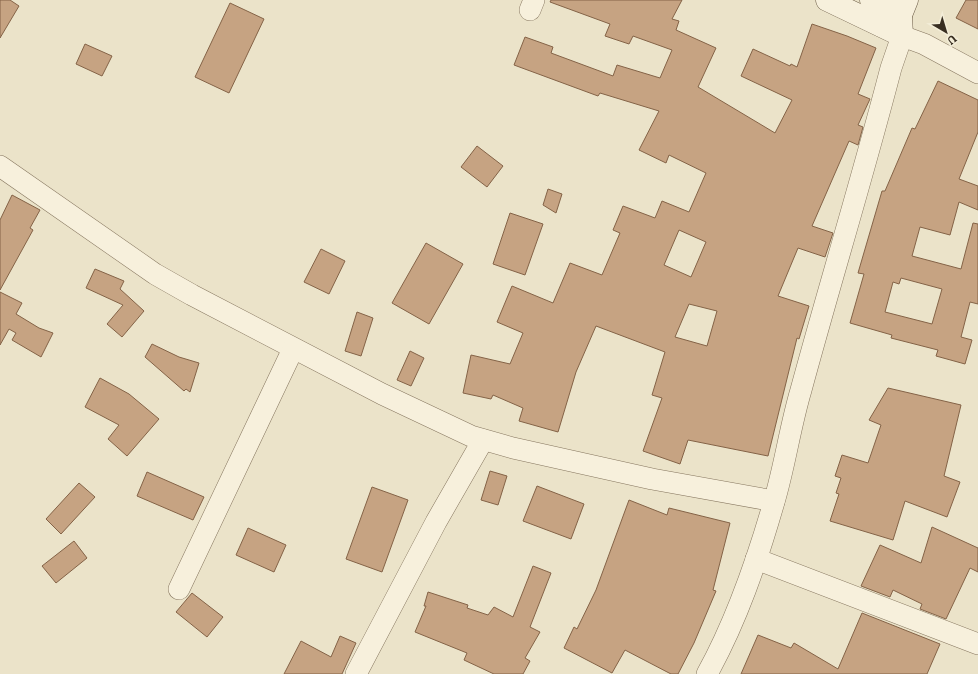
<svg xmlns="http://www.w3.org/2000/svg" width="978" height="674" font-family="Literata,serif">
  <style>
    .building { fill: #c6a382; stroke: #846347; fill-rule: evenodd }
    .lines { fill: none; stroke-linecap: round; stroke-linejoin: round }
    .street-casing { stroke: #86765f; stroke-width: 22 }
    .secondary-casing { stroke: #685842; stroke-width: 23 }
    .street { stroke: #f7f0dc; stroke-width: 21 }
    .secondary { stroke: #f7f0dc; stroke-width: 22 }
  </style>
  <rect width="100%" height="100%" fill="#ebe3c9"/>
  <!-- building -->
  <g class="building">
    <polygon points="0,0 10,0 19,6 0,38"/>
    <path d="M 551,0 L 682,0 L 672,19 L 679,21 L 676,30 L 716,48 L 698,87 L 775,133 L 792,100 L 741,76 L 753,49 L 790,66 L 791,64 L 797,67 L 812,24 L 847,36 L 876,48 L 858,94 L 870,99 L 858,125 L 863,127 L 858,145 L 849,141 L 812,226 L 833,233 L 825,257 L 798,248 L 778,296 L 809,306 L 799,339 L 797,338 L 768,456 L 688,440 L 680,464 L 643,451 L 662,398 L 652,395 L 665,352 L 596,326 L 576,372 L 558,432 L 519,421 L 523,408 L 493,395 L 491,399 L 463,393 L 471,355 L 510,364 L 523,333 L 497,322 L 512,286 L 553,303 L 570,263 L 602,275 L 620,233 L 613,230 L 623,206 L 655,218 L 662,201 L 689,212 L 706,173 L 669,155 L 666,163 L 639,150 L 659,111 L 600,93 L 598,96 L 514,65 L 525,37 L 553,47 L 551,53 L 613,76 L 617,65 L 660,78 L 672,50 L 633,36 L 629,44 L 605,36 L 610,24 L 550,2 ZM 679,230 L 706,242 L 691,277 L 664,265 ZM 689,304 L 717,311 L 707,346 L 675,337 Z"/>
    <polygon points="966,0 978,0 978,29 956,18"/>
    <polygon points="230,3 264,19 229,93 195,77"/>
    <polygon points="85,44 112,56 102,76 76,64"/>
    <path d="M 938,81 L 978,100 L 978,132 L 959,179 L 978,186 L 978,210 L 959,202 L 950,235 L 920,227 L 912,256 L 961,269 L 973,223 L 978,224 L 978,304 L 970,302 L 961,337 L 972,340 L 965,364 L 936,356 L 938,350 L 891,338 L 892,335 L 850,323 L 864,274 L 858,273 L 882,191 L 885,191 L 912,128 L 915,129 ZM 901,278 L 942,289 L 932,324 L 885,312 L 893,282 L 899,284 Z"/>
    <polygon points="477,146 503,166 487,187 461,167"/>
    <polygon points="548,189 562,194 556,213 543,205"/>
    <polygon points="12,195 40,210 30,228 33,230 0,290 0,220"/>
    <polygon points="510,213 543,224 525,275 493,264"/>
    <polygon points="426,243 463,264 429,324 392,303"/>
    <polygon points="321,249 345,261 329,294 304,282"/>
    <polygon points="95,269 124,281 120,289 144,311 122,337 107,324 123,305 86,288"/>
    <polygon points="0,292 22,303 16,314 39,328 53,333 41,357 12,340 16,333 9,329 0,345"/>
    <polygon points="357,312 373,318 361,356 345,351"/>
    <polygon points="152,344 179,357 199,363 190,392 186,389 184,391 145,357"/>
    <polygon points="410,351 424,358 411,386 397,380"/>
    <polygon points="100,378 129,394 159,419 127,456 108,439 119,425 85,407"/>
    <polygon points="888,388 961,405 944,476 960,482 947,517 905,501 893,540 830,521 839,494 836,493 841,478 835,476 842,455 868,463 881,425 869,420"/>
    <polygon points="490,471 507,476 498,505 481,500"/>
    <polygon points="147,472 204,497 193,520 137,496"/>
    <polygon points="79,483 95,497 61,534 46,519"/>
    <polygon points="537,486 584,504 571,539 523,521"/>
    <polygon points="372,487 408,500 382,572 346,559"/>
    <polygon points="629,500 667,515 669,508 730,523 713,590 716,591 694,643 678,674 671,674 625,650 612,673 564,648 574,627 577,629 596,590"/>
    <polygon points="932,527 978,548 978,572 970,568 946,619 920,609 922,604 893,590 890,597 861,586 880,545 921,563"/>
    <polygon points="248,528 286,545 274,572 236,555"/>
    <polygon points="74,541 87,558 56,583 42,566"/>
    <polygon points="533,566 551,573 530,627 540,632 525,658 530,661 523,674 494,674 464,660 467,653 415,632 426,606 424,606 428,592 468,605 467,608 488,615 494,607 513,617"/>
    <polygon points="192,593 223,617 207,637 176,612"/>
    <polygon points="862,613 940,644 927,674 741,674 758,635 791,648 794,643 838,669"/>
    <polygon points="340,636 356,643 342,674 284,674 301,641 331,657"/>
  </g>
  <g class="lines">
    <defs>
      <g id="street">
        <polyline points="530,10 534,0"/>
        <polyline points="0,166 155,274 192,295 382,394 471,436 513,448 652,479 774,501"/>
        <polyline points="756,559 978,644"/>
        <polyline points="179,589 293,349"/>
        <polyline points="356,674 436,522 483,440"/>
        <path d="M 707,674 C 737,620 757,561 774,502 C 785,465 790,427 801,390 C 830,283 863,176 891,68 L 902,36 L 924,44 L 978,73"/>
      </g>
      <g id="secondary">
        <polyline points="827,0 902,36 901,15 907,0"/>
        <polyline points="871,0 901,15"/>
      </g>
    </defs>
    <!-- street casing -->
    <use href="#street" class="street-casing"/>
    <!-- secondary casing -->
    <use href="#secondary" class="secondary-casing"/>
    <!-- street -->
    <use href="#street" class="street"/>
    <!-- secondary -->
    <use href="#secondary" class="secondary"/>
  </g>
  <!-- north arrow -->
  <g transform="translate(946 32) rotate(142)" stroke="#f3edd8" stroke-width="3" paint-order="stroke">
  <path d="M0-3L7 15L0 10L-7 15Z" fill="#382e21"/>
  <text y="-6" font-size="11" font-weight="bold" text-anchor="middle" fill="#382e21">U</text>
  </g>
</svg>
